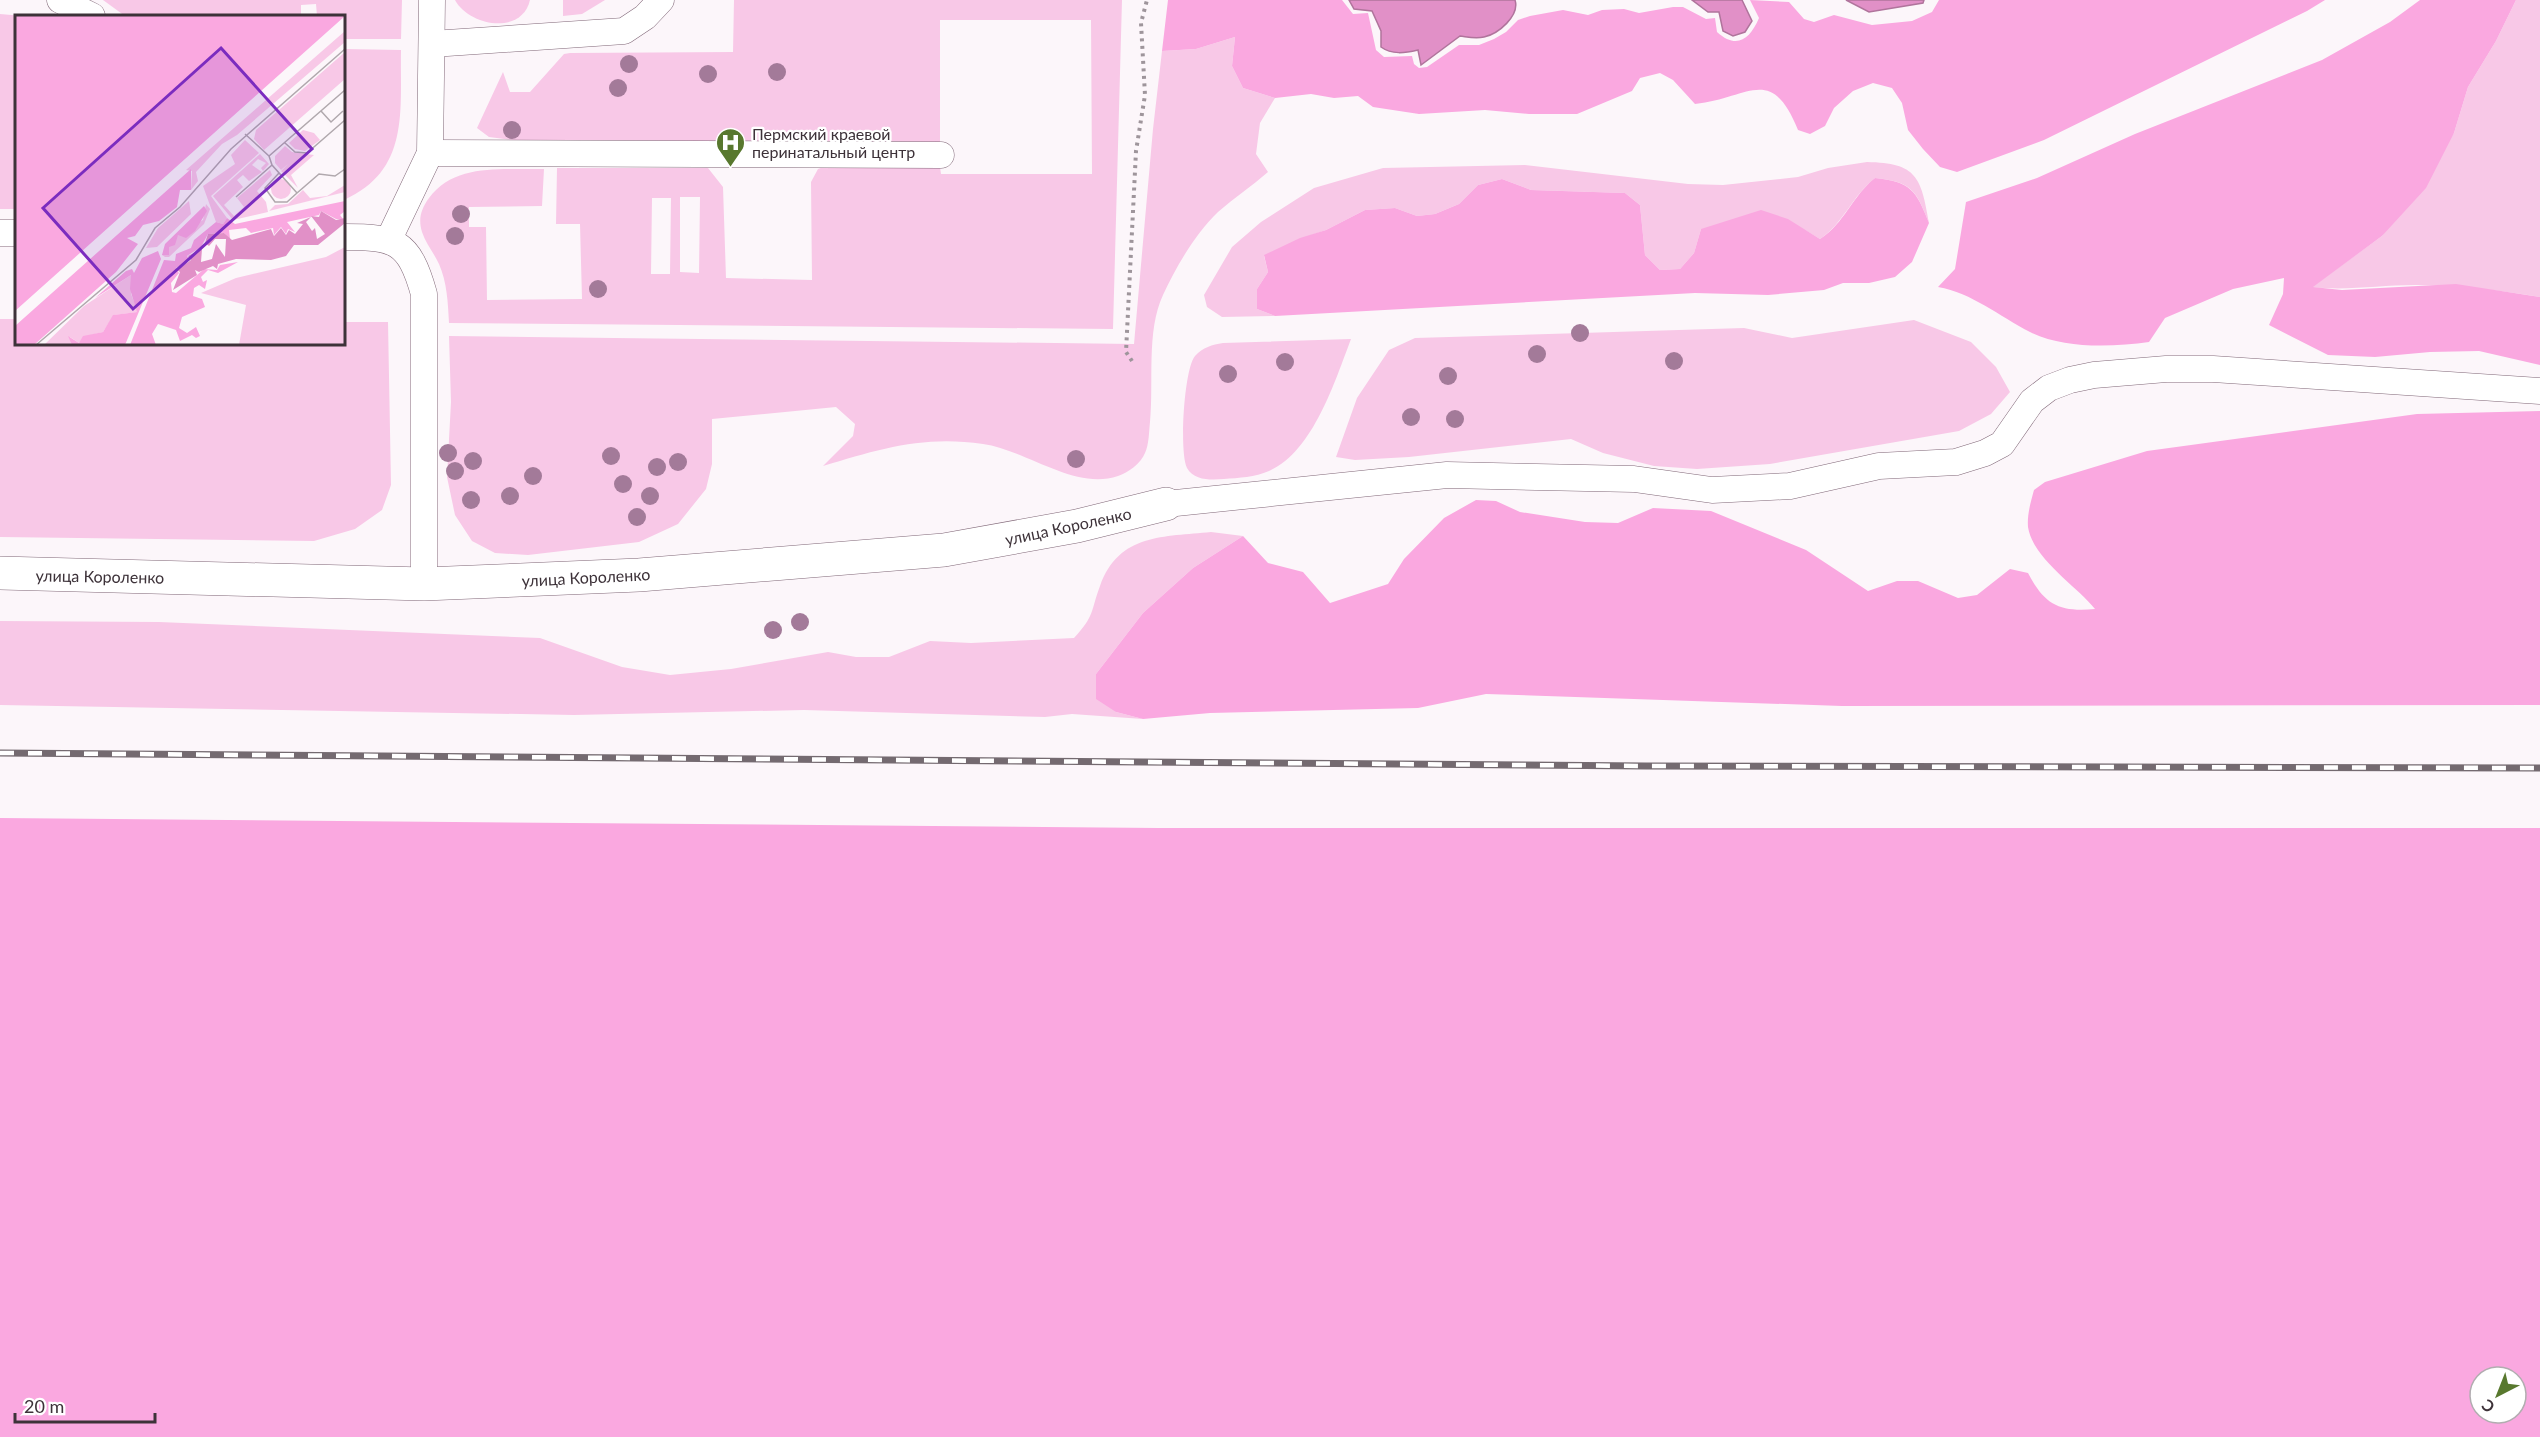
<svg xmlns="http://www.w3.org/2000/svg" width="2540" height="1437" font-family="Lato,sans-serif">
  <style>
    .green { fill: #f8c8e7; fill-rule: evenodd }
    .forest { fill: #faa8e0; fill-rule: evenodd }
    .water { fill: #e190c7; stroke: #b0749c; stroke-width: 1.5 }
    .lines { fill: none; stroke-linecap: round; stroke-linejoin: round }
    .service-casing { stroke: #816878; stroke-width: 27 }
    .minor-casing { stroke: #816878; stroke-width: 34 }
    .path { stroke: #9e959b; stroke-width: 4; stroke-dasharray: 3 4.5; stroke-linecap: butt }
    .service { stroke: #fff; stroke-width: 26 }
    .minor { stroke: #fff; stroke-width: 33 }
    .rail-casing { stroke: #746a70; stroke-width: 7 }
    .rail { stroke: #fff; stroke-width: 4.5; stroke-dasharray: 14; stroke-linecap: butt }
    .tree { fill: #a37a99 }
    .labels { text-anchor: middle; dominant-baseline: central; stroke-width: 4.5; stroke-linejoin: round; paint-order: stroke }
    .poi-label { font-size: 16px; fill: #3d3239; stroke: #fff; text-anchor: start }
    .street-label { font-size: 16px; fill: #3d3239; stroke: #fff }
    .inset-road { fill: none; stroke: #b0a8ad; stroke-width: 1.5 }
    .view { fill: #7b2cbf; fill-opacity: 0.15; stroke: #7b2cbf; stroke-width: 3 }
    .inset-edge { fill: none; stroke: #3d3239; stroke-width: 3 }
  </style>
  <rect width="100%" height="100%" fill="#fcf6fa"/>
  <!-- green -->
  <g class="green">
    <polygon points="103,0 402,0 401,39 344,39 344,16 317,16 316,4 301,5 301,16 125,16"/>
    <path d="M 455,0 L 530,0 C 522,35 470,27 455,0 Z"/>
    <polygon points="563,0 605,0 582,14 563,16"/>
    <path d="M 734,0 L 1122,0 L 1113,329 L 449,323 C 448,303 447,282 439,264 C 434,253 426,244 422,232 C 418,219 421,209 429,198 C 455,162 505,170 544,169 L 542,206 L 469,207 L 469,227 L 486,227 L 487,300 L 582,299 L 580,224 L 556,224 L 557,168 L 708,168 L 723,187 L 726,278 L 812,280 L 811,182 L 818,169 L 826,166 L 940,167 L 941,174 L 1092,174 L 1091,20 L 940,20 L 940,142 L 826,144 L 512,140 L 489,137 L 477,128 L 503,72 L 510,92 L 530,92 L 564,54 L 570,53 L 733,52 ZM 680,197 L 700,197 L 699,273 L 680,272 ZM 652,198 L 671,198 L 670,274 L 651,274 Z"/>
    <path d="M 2516,0 L 2540,0 L 2540,297 C 2499,290 2456,285 2415,285 C 2380,285 2347,291 2312,287 L 2382,236 L 2454,133 L 2468,87 L 2496,41 Z"/>
    <polygon points="0,14 23,16 16,16 16,209 0,209"/>
    <path d="M 1235,37 L 1232,66 L 1243,88 L 1275,98 L 1260,123 L 1256,154 L 1268,172 C 1252,186 1234,198 1218,212 C 1195,234 1176,267 1163,295 C 1146,331 1154,383 1150,422 C 1149,431 1149,445 1145,453 C 1141,463 1128,473 1118,476 C 1075,491 1026,450 983,444 C 924,435 879,449 823,466 L 853,436 L 855,424 L 836,407 L 712,419 L 712,464 L 706,489 L 678,524 L 639,542 L 528,555 L 495,553 L 472,541 L 455,515 L 447,477 L 451,402 L 449,336 L 1134,344 L 1153,129 L 1162,51 L 1196,49 Z"/>
    <path d="M 344,49 L 401,50 C 400,112 410,170 344,200 Z"/>
    <path d="M 1867,162 C 1917,163 1921,177 1929,223 C 1916,190 1912,182 1875,178 C 1852,196 1843,224 1820,239 L 1805,230 L 1701,229 L 1694,253 L 1680,269 L 1660,270 L 1645,255 L 1640,205 L 1625,193 L 1531,190 L 1502,179 L 1478,185 L 1459,204 L 1435,214 L 1417,216 L 1395,208 L 1365,210 L 1326,230 L 1300,239 L 1264,256 L 1268,272 L 1257,289 L 1257,309 L 1275,316 L 1222,317 L 1207,307 L 1204,295 L 1232,247 L 1261,222 L 1314,188 L 1383,168 L 1525,165 L 1688,184 L 1723,185 L 1798,177 L 1828,168 Z"/>
    <polygon points="0,319 16,319 16,344 344,344 344,322 388,322 391,485 382,510 355,529 314,541 0,537"/>
    <polygon points="1914,320 1971,342 1996,367 2010,392 1991,414 1959,431 1770,464 1697,469 1654,466 1603,453 1571,439 1409,457 1355,460 1336,457 1357,398 1389,350 1415,338 1744,328 1792,338"/>
    <path d="M 1351,339 C 1335,381 1313,452 1269,471 C 1255,477 1239,478 1224,479 C 1212,480 1194,481 1187,468 C 1179,452 1184,369 1195,356 C 1203,347 1212,345 1223,343 Z"/>
    <path d="M 1211,532 L 1243,536 L 1193,568 L 1143,613 L 1096,674 L 1116,712 L 1143,719 L 1072,714 L 1045,717 L 804,710 L 574,715 L 0,705 L 0,621 L 159,622 L 540,638 L 622,667 L 670,675 L 731,669 L 828,652 L 856,657 L 889,657 L 930,641 L 971,643 L 1074,638 C 1095,615 1090,613 1100,586 C 1119,533 1164,537 1211,532 Z"/>
  </g>
  <!-- forest -->
  <g class="forest">
    <path d="M 1168,0 L 1342,0 L 1353,14 L 1368,13 L 1376,50 L 1384,57 L 1412,56 L 1414,64 L 1419,68 L 1427,67 L 1459,45 L 1479,45 L 1494,39 L 1506,32 L 1518,20 L 1530,16 L 1563,10 L 1588,15 L 1602,10 L 1624,9 L 1639,13 L 1673,7 L 1683,7 L 1706,19 L 1715,18 L 1717,32 C 1737,50 1750,39 1759,18 L 1750,0 L 1789,2 L 1804,19 L 1814,22 L 1834,15 L 1872,25 L 1912,21 L 1932,12 L 1939,0 L 2325,0 L 2307,11 L 2044,140 L 1957,172 L 1940,167 L 1923,149 L 1908,130 L 1902,103 L 1892,88 L 1873,83 L 1853,91 L 1834,108 L 1825,126 L 1810,134 L 1798,130 C 1771,63 1748,99 1695,104 L 1673,80 L 1660,73 L 1640,78 L 1632,91 L 1577,114 L 1529,114 L 1485,110 L 1419,114 L 1373,107 L 1358,96 L 1334,98 L 1311,94 L 1275,98 L 1243,88 L 1232,66 L 1235,37 L 1196,49 L 1162,51 Z"/>
    <path d="M 2420,0 L 2516,0 L 2496,41 L 2468,87 L 2454,133 L 2426,188 L 2382,236 L 2313,287 L 2342,290 L 2456,284 L 2540,297 L 2540,365 L 2479,351 L 2430,352 L 2375,357 L 2328,355 L 2269,325 L 2283,294 L 2284,278 L 2233,289 L 2165,318 L 2149,342 C 2112,347 2064,349 2030,332 C 1999,316 1972,293 1938,287 L 1955,269 L 1966,202 L 2037,178 L 2135,134 L 2322,60 L 2390,22 Z"/>
    <path d="M 1875,178 C 1911,182 1916,190 1929,223 L 1912,262 L 1895,277 L 1869,283 L 1843,283 L 1824,290 L 1768,295 L 1695,293 L 1275,316 L 1257,309 L 1257,289 L 1268,272 L 1264,255 L 1300,238 L 1326,230 L 1365,210 L 1395,208 L 1417,216 L 1435,214 L 1459,204 L 1478,185 L 1502,179 L 1531,190 L 1625,193 L 1640,205 L 1645,255 L 1660,270 L 1680,269 L 1694,253 L 1701,229 L 1761,210 L 1788,219 L 1820,239 C 1844,224 1853,195 1875,178 Z"/>
    <path d="M 2540,411 L 2540,705 L 1842,706 L 1486,694 L 1418,708 L 1210,713 L 1143,719 L 1116,712 L 1096,699 L 1096,674 L 1143,613 L 1193,568 L 1243,536 L 1268,563 L 1303,572 L 1330,603 L 1388,584 L 1404,559 L 1444,518 L 1476,500 L 1496,501 L 1520,512 L 1585,522 L 1618,523 L 1653,508 L 1711,511 L 1806,550 L 1868,591 L 1897,581 L 1918,581 L 1958,598 L 1977,595 L 2010,569 L 2028,573 C 2045,605 2059,612 2095,609 C 2077,586 2033,559 2028,527 C 2027,514 2031,501 2034,490 L 2045,482 L 2147,451 L 2417,414 Z"/>
    <path d="M 0,818 L 1158,828 L 2540,828 L 2540,1437 L 0,1437 ZM 2480,1377 L 2516,1377 L 2516,1413 L 2480,1413 Z"/>
  </g>
  <!-- water -->
  <g class="water">
    <path d="M 1349,0 L 1515,0 C 1520,16 1498,34 1484,37 C 1475,39 1468,37 1460,36 L 1421,65 L 1418,50 C 1405,53 1392,55 1381,47 L 1381,31 L 1372,11 L 1354,9 Z"/>
    <polygon points="1692,0 1742,0 1752,21 1745,32 1733,36 1723,31 1719,12 1708,12"/>
    <polygon points="1846,0 1924,0 1923,3 1869,12"/>
  </g>
  <g class="lines">
    <defs>
      <g id="service">
        <polyline points="60,0 92,16"/>
        <polyline points="432,44 624,31 645,17 661,0"/>
        <polyline points="430,153 941,155"/>
        <polyline points="0,233 16,233"/>
        <path d="M 344,237 C 395,237 409,240 424,294 L 424,584"/>
        <polyline points="389,239 430,153 432,0"/>
        <polyline points="1166,504 1447,475 1634,479 1712,490 1790,486 1879,466 1956,462 1985,453 2002,444 2032,401 2049,388 2070,380 2094,375 2166,369 2213,369 2540,391"/>
      </g>
      <polyline id="minor" points="0,573 424,584 639,575 944,550 1077,526 1166,504"/>
    </defs>
    <!-- service casing -->
    <use href="#service" class="service-casing"/>
    <!-- minor casing -->
    <use href="#minor" class="minor-casing"/>
    <!-- path -->
    <polyline class="path" points="1132,361 1126,352 1136,151 1145,95 1141,23 1147,0"/>
    <!-- service -->
    <use href="#service" class="service"/>
    <!-- minor -->
    <use href="#minor" class="minor"/>
    <defs>
      <polyline id="rail" points="0,753 1646,766 2540,768"/>
    </defs>
    <!-- rail casing -->
    <use href="#rail" class="rail-casing"/>
    <!-- rail -->
    <use href="#rail" class="rail"/>
  </g>
  <!-- trees -->
  <g class="tree">
    <circle cx="629" cy="64" r="9"/>
    <circle cx="777" cy="72" r="9"/>
    <circle cx="708" cy="74" r="9"/>
    <circle cx="618" cy="88" r="9"/>
    <circle cx="512" cy="130" r="9"/>
    <circle cx="461" cy="214" r="9"/>
    <circle cx="455" cy="236" r="9"/>
    <circle cx="598" cy="289" r="9"/>
    <circle cx="1580" cy="333" r="9"/>
    <circle cx="1537" cy="354" r="9"/>
    <circle cx="1674" cy="361" r="9"/>
    <circle cx="1285" cy="362" r="9"/>
    <circle cx="1228" cy="374" r="9"/>
    <circle cx="1448" cy="376" r="9"/>
    <circle cx="1411" cy="417" r="9"/>
    <circle cx="1455" cy="419" r="9"/>
    <circle cx="448" cy="453" r="9"/>
    <circle cx="611" cy="456" r="9"/>
    <circle cx="1076" cy="459" r="9"/>
    <circle cx="473" cy="461" r="9"/>
    <circle cx="678" cy="462" r="9"/>
    <circle cx="657" cy="467" r="9"/>
    <circle cx="455" cy="471" r="9"/>
    <circle cx="533" cy="476" r="9"/>
    <circle cx="623" cy="484" r="9"/>
    <circle cx="510" cy="496" r="9"/>
    <circle cx="650" cy="496" r="9"/>
    <circle cx="471" cy="500" r="9"/>
    <circle cx="637" cy="517" r="9"/>
    <circle cx="800" cy="622" r="9"/>
    <circle cx="773" cy="630" r="9"/>
  </g>
  <!-- icons -->
  <defs>
    <symbol id="hospital-pin" viewBox="-11 -11 22 30"><path d="M0 17L-7.5 6A9.5 9.5 0 1 1 7.5 6Z" fill="#58782e" stroke="#fff"/><path d="M-5-5h3v3.5h4V-5h3V5h-3V1.5h-4V5h-3Z" fill="#fff"/></symbol>
  </defs>
  <g fill-rule="evenodd">
    <use href="#hospital-pin" x="714" y="126" width="33" height="45"/>
  </g>
  <g class="labels">
    <!-- poi labels -->
    <g class="poi-label">
      <text x="752" y="133">Пермский краевой<tspan x="752" dy="18">перинатальный центр</tspan></text>
    </g>
    <!-- street labels -->
    <g class="street-label">
      <text transform="translate(1068 526) rotate(-12)">улица Короленко</text>
      <text transform="translate(100 576) rotate(1)">улица Короленко</text>
      <text transform="translate(586 577) rotate(-3)">улица Короленко</text>
    </g>
  </g>
  <!-- overview -->
  <g transform="translate(15 15)">
    <rect width="330" height="330" fill="#fcf6fa"/>
    <path d="M 330,16 L 330,27 L 222,120 L 207,129 L 181,157 L 183,166 L 176,175 L 177,156 L 171,155 ZM 330,37 L 330,64 L 249,135 L 239,124 L 241,115 ZM 288,115 L 299,118 L 305,125 L 290,136 L 280,134 L 274,128 ZM 230,125 L 244,138 L 196,181 L 212,203 L 208,209 L 201,207 L 188,171 L 220,149 L 216,140 ZM 270,131 L 277,137 L 299,140 L 276,160 L 283,173 L 266,156 L 273,149 L 266,155 L 260,148 L 260,141 ZM 245,139 L 254,149 L 248,156 L 246,153 L 251,148 L 243,144 L 237,150 L 247,157 L 234,166 L 228,160 L 222,165 L 228,172 L 209,190 L 219,201 L 229,192 L 222,183 L 255,155 L 257,160 L 242,176 L 251,187 L 253,197 L 218,205 L 198,181 ZM256 174a10 10 0 1 1 20 0a10 10 0 1 1-20 0ZM 330,170 L 330,177 L 254,196 L 260,190 L 273,189 L 288,175 L 295,183 L 312,181 ZM 174,186 L 176,199 L 142,232 L 131,233 L 143,213 ZM 191,189 L 195,194 L 189,209 L 154,242 L 150,242 L 147,240 L 163,220 L 188,205 ZM 330,232 L 330,330 L 224,330 L 231,290 L 186,278 L 221,263 L 311,242 ZM 116,260 L 116,279 L 123,297 L 99,300 L 88,317 L 72,321 L 64,328 L 55,322 L 57,330 L 29,330 L 69,291 Z" fill="#f8c8e7"/>
    <path d="M 0,0 L 330,0 L 330,1 L 0,296 ZM 176,154 L 176,175 L 165,175 L 162,192 L 144,206 L 128,210 L 120,221 L 112,223 L 123,229 L 101,257 L 19,330 L 0,330 L 0,311 ZM 330,186 L 330,196 L 325,200 L 328,204 L 321,204 L 306,196 L 304,200 L 272,207 L 280,217 L 273,214 L 271,219 L 266,212 L 259,220 L 258,213 L 236,218 L 231,213 L 214,215 L 215,224 L 209,218 L 193,219 L 186,232 L 172,241 L 175,245 L 161,253 L 164,258 L 156,268 L 157,277 L 161,278 L 189,254 L 202,255 L 205,250 L 223,247 L 203,258 L 193,255 L 186,262 L 188,267 L 192,265 L 190,274 L 184,270 L 179,273 L 178,281 L 187,284 L 190,292 L 167,302 L 164,313 L 172,318 L 181,312 L 185,321 L 181,323 L 177,320 L 165,326 L 161,315 L 143,309 L 137,319 L 141,330 L 115,330 L 149,245 L 160,246 L 161,239 L 176,233 L 179,225 L 201,207 L 208,209 L 212,203 L 220,209 ZM 189,191 L 192,196 L 180,216 L 171,223 L 163,220 L 160,230 L 154,232 L 154,240 L 147,240 L 150,229 ZM 143,236 L 146,244 L 110,330 L 57,330 L 53,321 L 64,328 L 68,321 L 88,317 L 98,300 L 122,297 L 115,274 L 116,260 L 80,283 L 111,256 L 117,254 L 119,258 L 127,243 Z" fill="#faa8e0"/>
    <path d="M 306,196 L 321,205 L 330,203 L 330,208 L 303,230 L 279,230 L 271,241 L 256,245 L 221,244 L 203,249 L 202,254 L 198,251 L 184,257 L 180,255 L 182,260 L 158,275 L 165,257 L 162,255 L 176,245 L 173,241 L 187,234 L 186,247 L 197,244 L 201,229 L 210,242 L 211,224 L 200,224 L 194,231 L 190,228 L 193,219 L 209,218 L 217,225 L 256,214 L 259,221 L 266,213 L 271,220 L 274,215 L 280,219 L 288,209 L 282,208 L 296,202 L 291,207 L 297,216 L 300,213 L 302,224 L 310,219 L 296,201 L 304,202 Z" fill="#e190c7"/>
    <path class="inset-road" d="M 306,96 L 316,107 L 328,96M 230,119 L 254,141 L 330,75M 270,128 L 280,137 L 292,138 L 330,105M 254,141 L 257,150 L 282,178 L 304,159 L 320,161 L 330,154M 264,158 L 250,173 L 260,187 L 272,187 L 282,178M 221,182 L 257,150M 21,330 L 121,245 L 140,213 L 165,192 L 216,134 L 330,34"/>
    <path class="view" d="M 206,33 L 297,134 L 118,294 L 28,193 Z"/>
    <rect width="330" height="330" class="inset-edge"/>
  </g>
  <!-- north arrow -->
  <g transform="translate(2498 1395) rotate(222)"><circle r="28" fill="#ffffff" stroke="#b1adb0" stroke-width="1.5"/>
  <path d="M0-4.5L10 22L0 15L-10 22Z" fill="#58782e"/>
  <text y="-9" font-size="16" font-weight="bold" text-anchor="middle" fill="#3d3239">С</text>
  </g>
  <!-- scale -->
  <path d="M15 1413v9h140v-9" fill="none" stroke="#3d3239" stroke-width="3"/>
  <text x="24" y="1413" font-size="18" fill="#3d3239" stroke="#ffffff" stroke-width="4.5" paint-order="stroke">20 m</text>
</svg>
